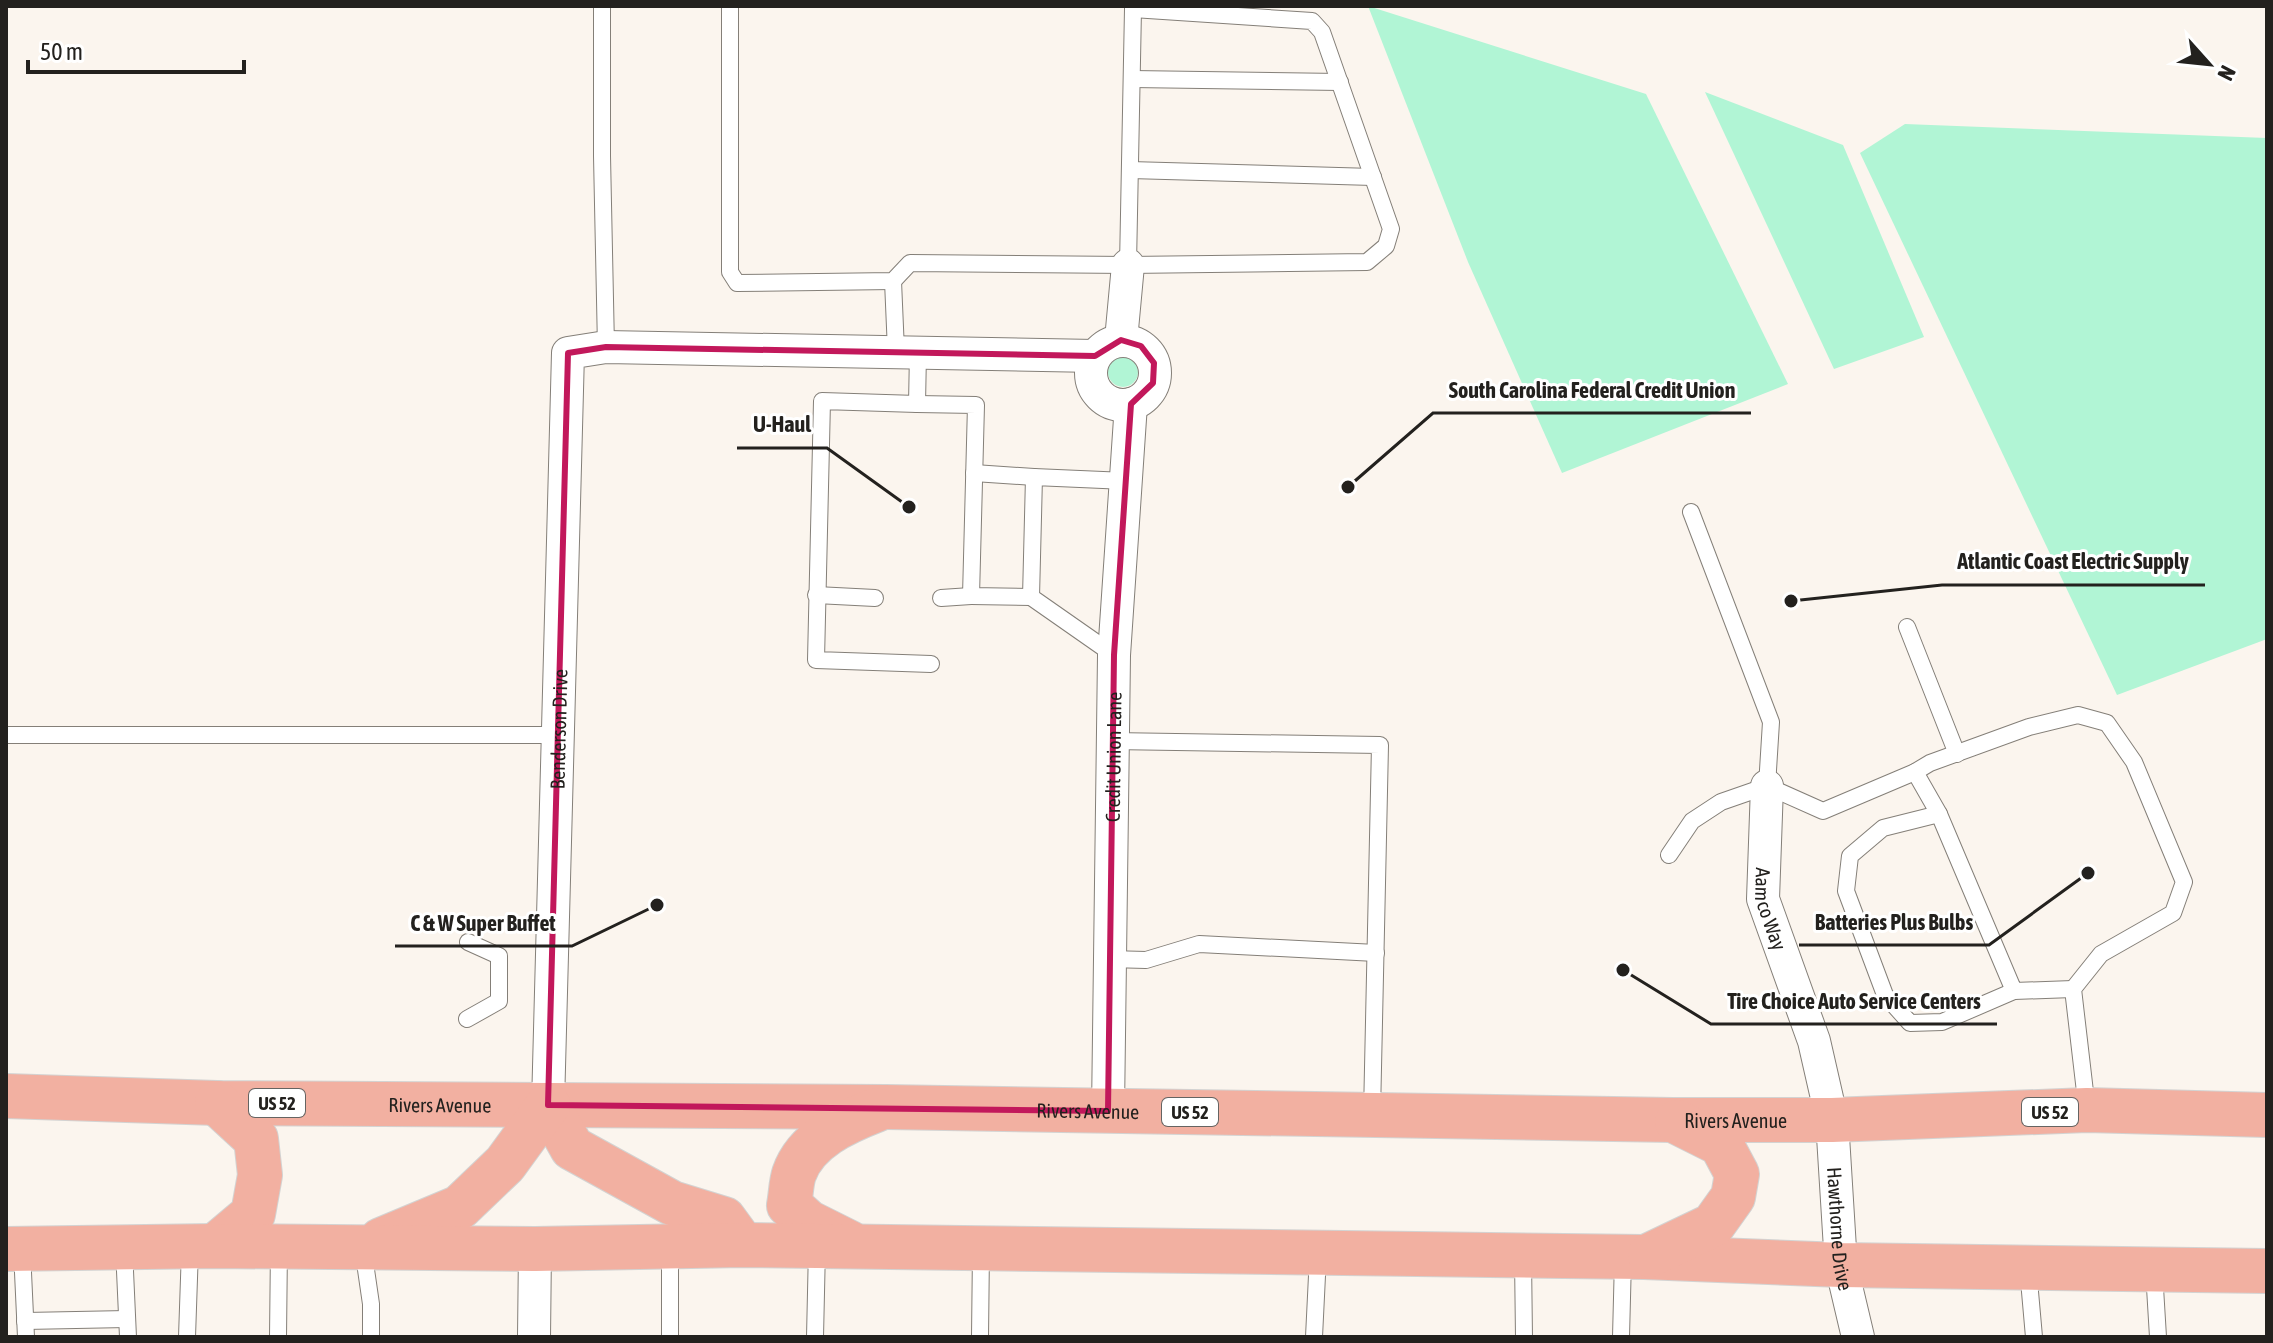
<svg xmlns="http://www.w3.org/2000/svg" width="2273" height="1343" font-family="'Asap Condensed',sans-serif">
  <style>
    .green { fill: #b1f5d5 }
    .lines { fill: none; stroke-linecap: round; stroke-linejoin: round }
    .service-casing { stroke: #847f78; stroke-width: 18 }
    .minor-casing { stroke: #847f78; stroke-width: 34 }
    .primary-casing { stroke: #d3d3d2; stroke-width: 46 }
    .service { stroke: #fff; stroke-width: 16 }
    .minor { stroke: #fff; stroke-width: 32 }
    .primary { stroke: #f2b0a1; stroke-width: 44 }
    .marked { fill: none; stroke: #c2185b; stroke-width: 6; stroke-linejoin: round }
    .labels { text-anchor: middle; dominant-baseline: central; stroke-width: 6; stroke-linejoin: round; paint-order: stroke }
    .shield { fill: #fff; stroke: #656462; stroke-width: 2 }
    .shield-label { font-size: 18px; font-weight: bold; fill: #23211e }
    .street-label { font-size: 20px; fill: #23211e; stroke: #fff }
    .leader { fill: none; stroke: #23211e; stroke-width: 3 }
    .callout-dot { fill: #23211e; stroke: #fff; stroke-width: 3 }
    .callout-label { font-size: 22px; text-anchor: middle; font-weight: bold; fill: #23211e; stroke: #fff; stroke-width: 6; stroke-linejoin: round; paint-order: stroke }
  </style>
  <rect width="100%" height="100%" fill="#fbf5ee"/>
  <!-- green -->
  <g class="green">
    <polygon points="1368,6 1646,94 1788,384 1562,473 1468,262"/>
    <polygon points="1705,92 1843,145 1924,337 1834,369"/>
    <polygon points="1905,124 2267,138 2267,639 2117,695 1860,153"/>
    <circle cx="1123" cy="372" r="15"/>
  </g>
  <g class="lines">
    <defs>
      <g id="service">
        <polyline points="602,6 602,156 606,347"/>
        <polyline points="730,6 730,272 737,283 893,281 910,263 1128,265 1367,262 1386,246 1391,229 1322,32 1312,21 1133,9 1133,6"/>
        <polyline points="1132,79 1340,82"/>
        <polyline points="1130,170 1373,177"/>
        <polyline points="1128,265 1133,9"/>
        <polyline points="893,281 896,351"/>
        <polyline points="918,353 917,404 822,401 816,660 931,664"/>
        <polyline points="917,404 976,405 971,596 1031,597"/>
        <polyline points="974,473 1034,477"/>
        <polyline points="1691,512 1771,722 1767,786"/>
        <polyline points="816,595 875,598"/>
        <polyline points="941,598 971,596"/>
        <polyline points="1907,627 1957,754"/>
        <polyline points="1114,655 1031,597 1034,477 1126,481"/>
        <polyline points="6,735 557,735"/>
        <polyline points="1112,741 1380,745 1372,1114"/>
        <polyline points="1915,772 1939,814 2014,991 2073,989"/>
        <polyline points="1939,814 1883,828 1850,856 1846,891 1885,995 1910,1023 1942,1022 2014,991"/>
        <polyline points="1669,855 1692,821 1721,802 1767,786 1823,811 1915,772 1930,763 2029,727 2078,715 2107,723 2134,762 2184,882 2173,913 2101,954 2073,989 2087,1109"/>
        <polyline points="1109,959 1146,960 1199,944 1376,953"/>
        <polyline points="467,1019 499,1001 499,956 468,942"/>
        <polyline points="670,1248 670,1337"/>
        <polyline points="124,1249 128,1337"/>
        <polyline points="363,1249 371,1304 371,1337"/>
        <polyline points="22,1251 26,1337"/>
        <polyline points="1523,1259 1524,1337"/>
        <polyline points="2028,1269 2034,1337"/>
        <polyline points="2154,1271 2158,1337"/>
        <polyline points="25,1321 127,1319"/>
        <polyline points="187,1337 190,1249"/>
        <polyline points="278,1337 279,1247"/>
        <polyline points="815,1337 817,1248"/>
        <polyline points="980,1337 981,1250"/>
        <polyline points="1314,1337 1318,1255"/>
        <polyline points="1621,1337 1623,1259"/>
      </g>
      <g id="minor">
        <polyline points="1121,340 1128,265"/>
        <circle cx="1123" cy="373" r="32"/>
        <path id="s1" d="M 1767,786 L 1763,899 L 1814,1041 L 1832,1120 L 1841,1265 L 1858,1337"/>
        <path id="s2" d="M 548,1105 L 568,353 L 606,347 L 1095,356"/>
        <path id="s3" d="M 1108,1111 L 1114,655 L 1131,404"/>
        <polyline points="534,1337 535,1249"/>
      </g>
      <g id="primary">
        <path id="s4" d="M 6,1096 L 217,1103 L 886,1107 L 1673,1120 L 1832,1120 L 2087,1110 L 2267,1115"/>
        <polyline points="548,1105 572,1148 672,1203 724,1219 743,1245"/>
        <polyline points="381,1240 460,1207 505,1164 548,1105"/>
        <path d="M 850,1243 L 808,1222 L 789,1205 C 791,1195 791,1183 794,1174 C 806,1139 845,1122 876,1110"/>
        <polyline points="215,1246 253,1214 260,1175 256,1139 217,1103"/>
        <polyline points="6,1249 215,1246 535,1249 743,1245 1644,1257 1841,1265 2267,1271"/>
        <polyline points="1650,1255 1713,1225 1733,1197 1737,1174 1721,1144 1677,1122"/>
      </g>
    </defs>
    <!-- service casing -->
    <use href="#service" class="service-casing"/>
    <!-- minor casing -->
    <use href="#minor" class="minor-casing"/>
    <!-- primary casing -->
    <use href="#primary" class="primary-casing"/>
    <!-- service -->
    <use href="#service" class="service"/>
    <!-- minor -->
    <use href="#minor" class="minor"/>
    <!-- primary -->
    <use href="#primary" class="primary"/>
  </g>
  <!-- marked area -->
  <path class="marked" d="M 1121,340 L 1141,346 L 1154,363 L 1153,383 L 1131,404 L 1114,655 L 1108,1111 L 548,1105 L 568,353 L 606,347 L 1095,356 Z"/>
  <g class="labels">
    <!-- shield labels -->
    <g class="shield">
      <rect x="249" y="1089" width="56" height="28" rx="6"/>
      <rect x="1162" y="1098" width="56" height="28" rx="6"/>
      <rect x="2022" y="1098" width="56" height="28" rx="6"/>
    </g>
    <g class="shield-label">
      <text x="277" y="1103">US 52</text>
      <text x="1190" y="1112">US 52</text>
      <text x="2050" y="1112">US 52</text>
    </g>
    <!-- street labels -->
    <g class="street-label">
      <text stroke="none"><textPath href="#s2" startOffset="376">Benderson Drive</textPath></text>
      <text stroke="none"><textPath href="#s3" startOffset="354">Credit Union Lane</textPath></text>
      <text stroke="none"><textPath href="#s1" startOffset="124">Aamco Way</textPath></text>
      <text stroke="none"><textPath href="#s4" startOffset="434">Rivers Avenue</textPath></text>
      <text stroke="none"><textPath href="#s4" startOffset="1082">Rivers Avenue</textPath></text>
      <text stroke="none"><textPath href="#s4" startOffset="1730">Rivers Avenue</textPath></text>
      <text stroke="none"><textPath href="#s1" startOffset="454">Hawthorne Drive</textPath></text>
    </g>
  </g>
  <!-- callouts -->
  <path class="leader" d="M1348 487L1433 413H1751M909 507L827 448H737M1791 601L1942 585H2205M2088 873L1989 945H1799M657 905L572 946H395M1623 970L1711 1024H1997"/>
  <g class="callout-dot">
    <circle cx="1348" cy="487" r="8"/>
    <circle cx="909" cy="507" r="8"/>
    <circle cx="1791" cy="601" r="8"/>
    <circle cx="2088" cy="873" r="8"/>
    <circle cx="657" cy="905" r="8"/>
    <circle cx="1623" cy="970" r="8"/>
  </g>
  <g class="callout-label">
    <text x="1592" y="398">South Carolina Federal Credit Union</text>
    <text x="782" y="432">U-Haul</text>
    <text x="2073" y="569">Atlantic Coast Electric Supply</text>
    <text x="1894" y="930">Batteries Plus Bulbs</text>
    <text x="483" y="931">C &amp; W Super Buffet</text>
    <text x="1854" y="1009">Tire Choice Auto Service Centers</text>
  </g>
  <!-- border -->
  <rect width="2273" height="1343" fill="none" stroke="#23211e" stroke-width="16"/>
  <!-- north arrow -->
  <g transform="translate(2209 64) rotate(117)" stroke="#ffffff" stroke-width="6" paint-order="stroke">
  <path d="M0-6L14 30L0 20L-14 30Z" fill="#23211e"/>
  <text y="-12" font-size="22" font-weight="bold" text-anchor="middle" fill="#23211e">N</text>
  </g>
  <!-- scale -->
  <path d="M28 60v12h216v-12" fill="none" stroke="#23211e" stroke-width="4"/>
  <text x="40" y="60" font-size="24" fill="#23211e" stroke="#ffffff" stroke-width="6" paint-order="stroke">50 m</text>
</svg>
